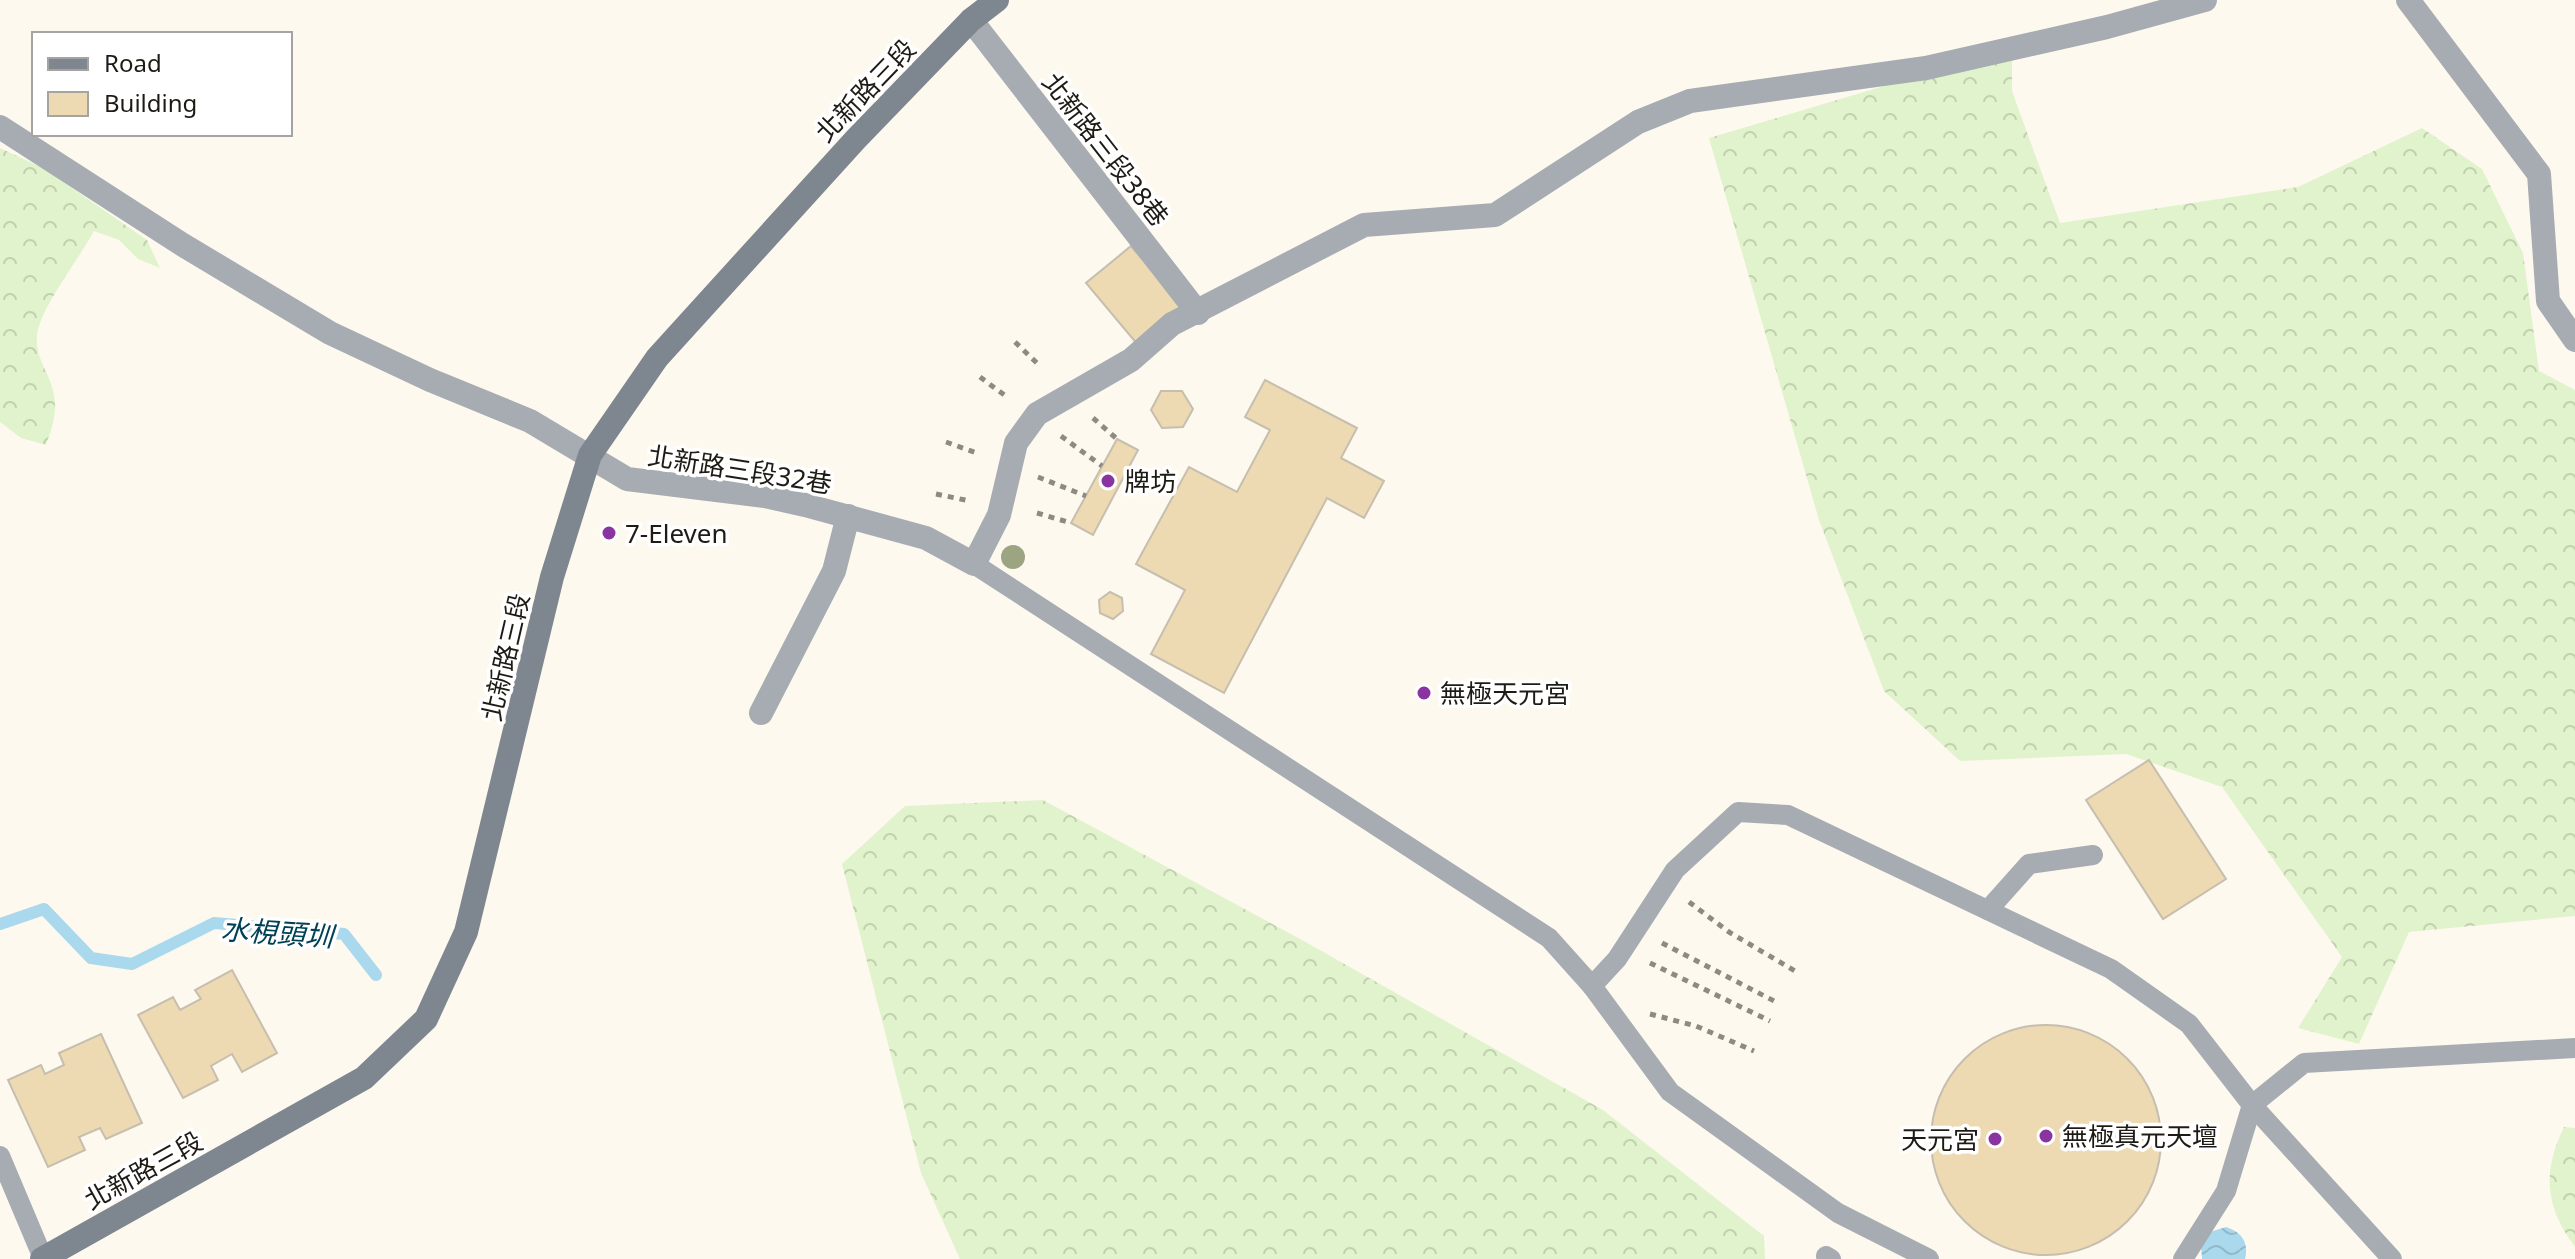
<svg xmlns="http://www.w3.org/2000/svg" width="2575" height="1259" font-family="'Noto Sans','Noto Sans TC',sans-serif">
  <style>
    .forest { fill: url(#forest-crowns) }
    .water { fill: url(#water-waves) }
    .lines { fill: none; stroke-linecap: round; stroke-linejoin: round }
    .stream { stroke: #aad8ed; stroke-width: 12 }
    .building { fill: #eddab2; stroke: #c6beae; stroke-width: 2 }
    .path { stroke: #8e8a82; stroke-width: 5; stroke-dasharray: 6 6; stroke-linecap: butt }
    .service { stroke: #a6acb2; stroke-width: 20 }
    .minor { stroke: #a6acb2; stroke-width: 24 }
    .secondary { stroke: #7e878f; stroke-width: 24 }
    .tree { fill: #9ba582 }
    .poi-dot { fill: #8a34a1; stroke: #fff; stroke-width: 3 }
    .labels { text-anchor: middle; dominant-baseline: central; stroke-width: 7; stroke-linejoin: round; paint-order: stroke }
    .street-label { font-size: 26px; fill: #1e1b15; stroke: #fff }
    .poi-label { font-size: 26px; fill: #1e1b15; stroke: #fff; text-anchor: start }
    .water-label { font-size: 28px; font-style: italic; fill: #004156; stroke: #fff }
  </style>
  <defs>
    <pattern id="forest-crowns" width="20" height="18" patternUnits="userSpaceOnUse" patternTransform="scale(2)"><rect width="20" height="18" fill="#e1f3cc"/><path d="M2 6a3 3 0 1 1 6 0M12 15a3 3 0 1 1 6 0" fill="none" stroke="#c1d0ae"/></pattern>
    <pattern id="water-waves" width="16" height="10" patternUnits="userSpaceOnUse" patternTransform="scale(2)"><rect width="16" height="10" fill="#aad8ed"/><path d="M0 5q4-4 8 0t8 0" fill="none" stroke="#92b9ca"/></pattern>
  </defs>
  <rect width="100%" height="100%" fill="#fef9ef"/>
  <!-- forest -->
  <g class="forest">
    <polygon points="2012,48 2012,91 2060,223 2298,187 2422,128 2482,169 2523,253 2539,371 2575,390 2575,916 2409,932 2359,1044 2298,1028 2342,957 2222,787 2126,754 1960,761 1884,691 1819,520 1709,138"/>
    <path d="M 0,148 L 43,168 L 147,240 L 160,268 L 138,259 L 119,240 L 94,231 C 80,258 39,309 37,336 C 35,357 48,371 53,390 C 58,410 53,426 46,445 L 21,438 L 0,422 Z"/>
    <polygon points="1043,800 1302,940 1603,1110 1764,1236 1765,1259 960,1259 921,1173 842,864 905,806"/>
    <path d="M 2564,1127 L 2575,1128 L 2575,1247 C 2545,1207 2542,1172 2564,1127 Z"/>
  </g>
  <!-- water -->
  <path class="water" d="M 2226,1227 C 2242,1232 2249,1243 2245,1259 L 2202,1259 L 2201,1246 L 2210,1232 Z"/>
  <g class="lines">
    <!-- stream -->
    <polyline class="stream" points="0,924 44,909 91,958 132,964 214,923 344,934 376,975"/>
  </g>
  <!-- building -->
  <g class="building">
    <polygon points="1131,246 1183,308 1138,345 1086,283"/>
    <polygon points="1265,380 1357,428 1341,458 1384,481 1364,518 1327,498 1224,693 1151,654 1185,590 1136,564 1189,467 1237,492 1270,430 1245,417"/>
    <polygon points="1161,391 1182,391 1193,409 1183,427 1162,428 1151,410"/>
    <polygon points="1117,439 1138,450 1093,535 1071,523"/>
    <polygon points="1110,592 1122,598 1123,611 1113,619 1100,613 1099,600"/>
    <polygon points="2149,760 2226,879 2163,919 2086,800"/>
    <polygon points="232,970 277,1053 242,1072 232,1054 211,1066 218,1080 183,1098 138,1015 173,997 180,1010 201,999 195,990"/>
    <circle cx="2046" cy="1140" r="115"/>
    <polygon points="101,1034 142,1123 106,1139 100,1128 79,1137 85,1150 48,1167 8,1080 41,1065 45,1074 64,1065 59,1053"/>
  </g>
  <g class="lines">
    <!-- path -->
    <g class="path">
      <polyline points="1015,342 1040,366"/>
      <polyline points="980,377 1007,397"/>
      <polyline points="1093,418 1117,439"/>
      <polyline points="1061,436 1102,466"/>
      <polyline points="946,442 977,453"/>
      <polyline points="1038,477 1086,496"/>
      <polyline points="936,494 970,501"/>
      <polyline points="1037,513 1071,523"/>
      <polyline points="1689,902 1729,932 1795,971"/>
      <polyline points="1662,943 1778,1003"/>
      <polyline points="1650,963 1770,1021"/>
      <polyline points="1650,1014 1696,1026 1754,1051"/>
    </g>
    <!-- service -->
    <g class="service">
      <polyline points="974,564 1549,938 1592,986 1617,959 1675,870 1738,812 1788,815 2111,969 2189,1024 2252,1105 2392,1259"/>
      <polyline points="1988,910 2029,864 2093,855"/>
      <polyline points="1592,986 1670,1092 1838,1213 1929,1259"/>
      <polyline points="0,1156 43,1258"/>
      <polyline points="1826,1256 1831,1259"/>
      <polyline points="2183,1259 2226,1191 2252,1105 2304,1063 2575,1048"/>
    </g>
    <!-- minor -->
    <g class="minor">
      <polyline points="2408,0 2539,174 2548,301 2575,340"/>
      <polyline points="971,20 1198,313"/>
      <polyline points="0,127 183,245 330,333 430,380 530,421 627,479 765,496 805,505 926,538 974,564 999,515 1016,443 1037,414 1131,360 1172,324 1364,225 1495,215 1638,122 1690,101 1926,68 2107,27 2205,0"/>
      <polyline points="761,713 834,571 848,516"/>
    </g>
    <!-- secondary -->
    <polyline class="secondary" points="42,1259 364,1078 426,1019 466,932 552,577 590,455 657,358 856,139 971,20 997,0"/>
  </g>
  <!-- trees -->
  <circle class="tree" cx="1013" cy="557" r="12"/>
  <!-- markers -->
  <g class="poi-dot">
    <circle cx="1108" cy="481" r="8"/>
    <circle cx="609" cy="533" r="8"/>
    <circle cx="1424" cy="693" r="8"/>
    <circle cx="2046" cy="1136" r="8"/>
    <circle cx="1995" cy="1139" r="8"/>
  </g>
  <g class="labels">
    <!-- street labels -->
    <g class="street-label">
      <text transform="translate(865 90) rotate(-46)">北新路三段</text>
      <text transform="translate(1106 149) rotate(52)">北新路三段38巷</text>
      <text transform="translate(740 469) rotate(9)">北新路三段32巷</text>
      <text transform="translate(505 657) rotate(-77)">北新路三段</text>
      <text transform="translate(143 1170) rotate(-29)">北新路三段</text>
    </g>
    <!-- poi labels -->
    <g class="poi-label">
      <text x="1124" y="481">牌坊</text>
      <text x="625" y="533">7-Eleven</text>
      <text x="1440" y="693">無極天元宮</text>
      <text x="2062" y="1136">無極真元天壇</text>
      <text x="1979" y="1139" text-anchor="end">天元宮</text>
    </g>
    <!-- water labels -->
    <g class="water-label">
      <text transform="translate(277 932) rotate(4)">水梘頭圳</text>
    </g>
  </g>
  <!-- legend -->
  <rect x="32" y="32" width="260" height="104" fill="#ffffff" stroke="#a5a4a1" stroke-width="2"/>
  <rect x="48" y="58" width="40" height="12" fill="#7e878f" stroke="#a5a4a1" stroke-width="2"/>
  <text x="104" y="72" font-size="24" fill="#1e1b15">Road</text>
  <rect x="48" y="92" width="40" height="24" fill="#eddab2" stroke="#a5a4a1" stroke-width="2"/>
  <text x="104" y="112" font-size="24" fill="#1e1b15">Building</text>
</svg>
